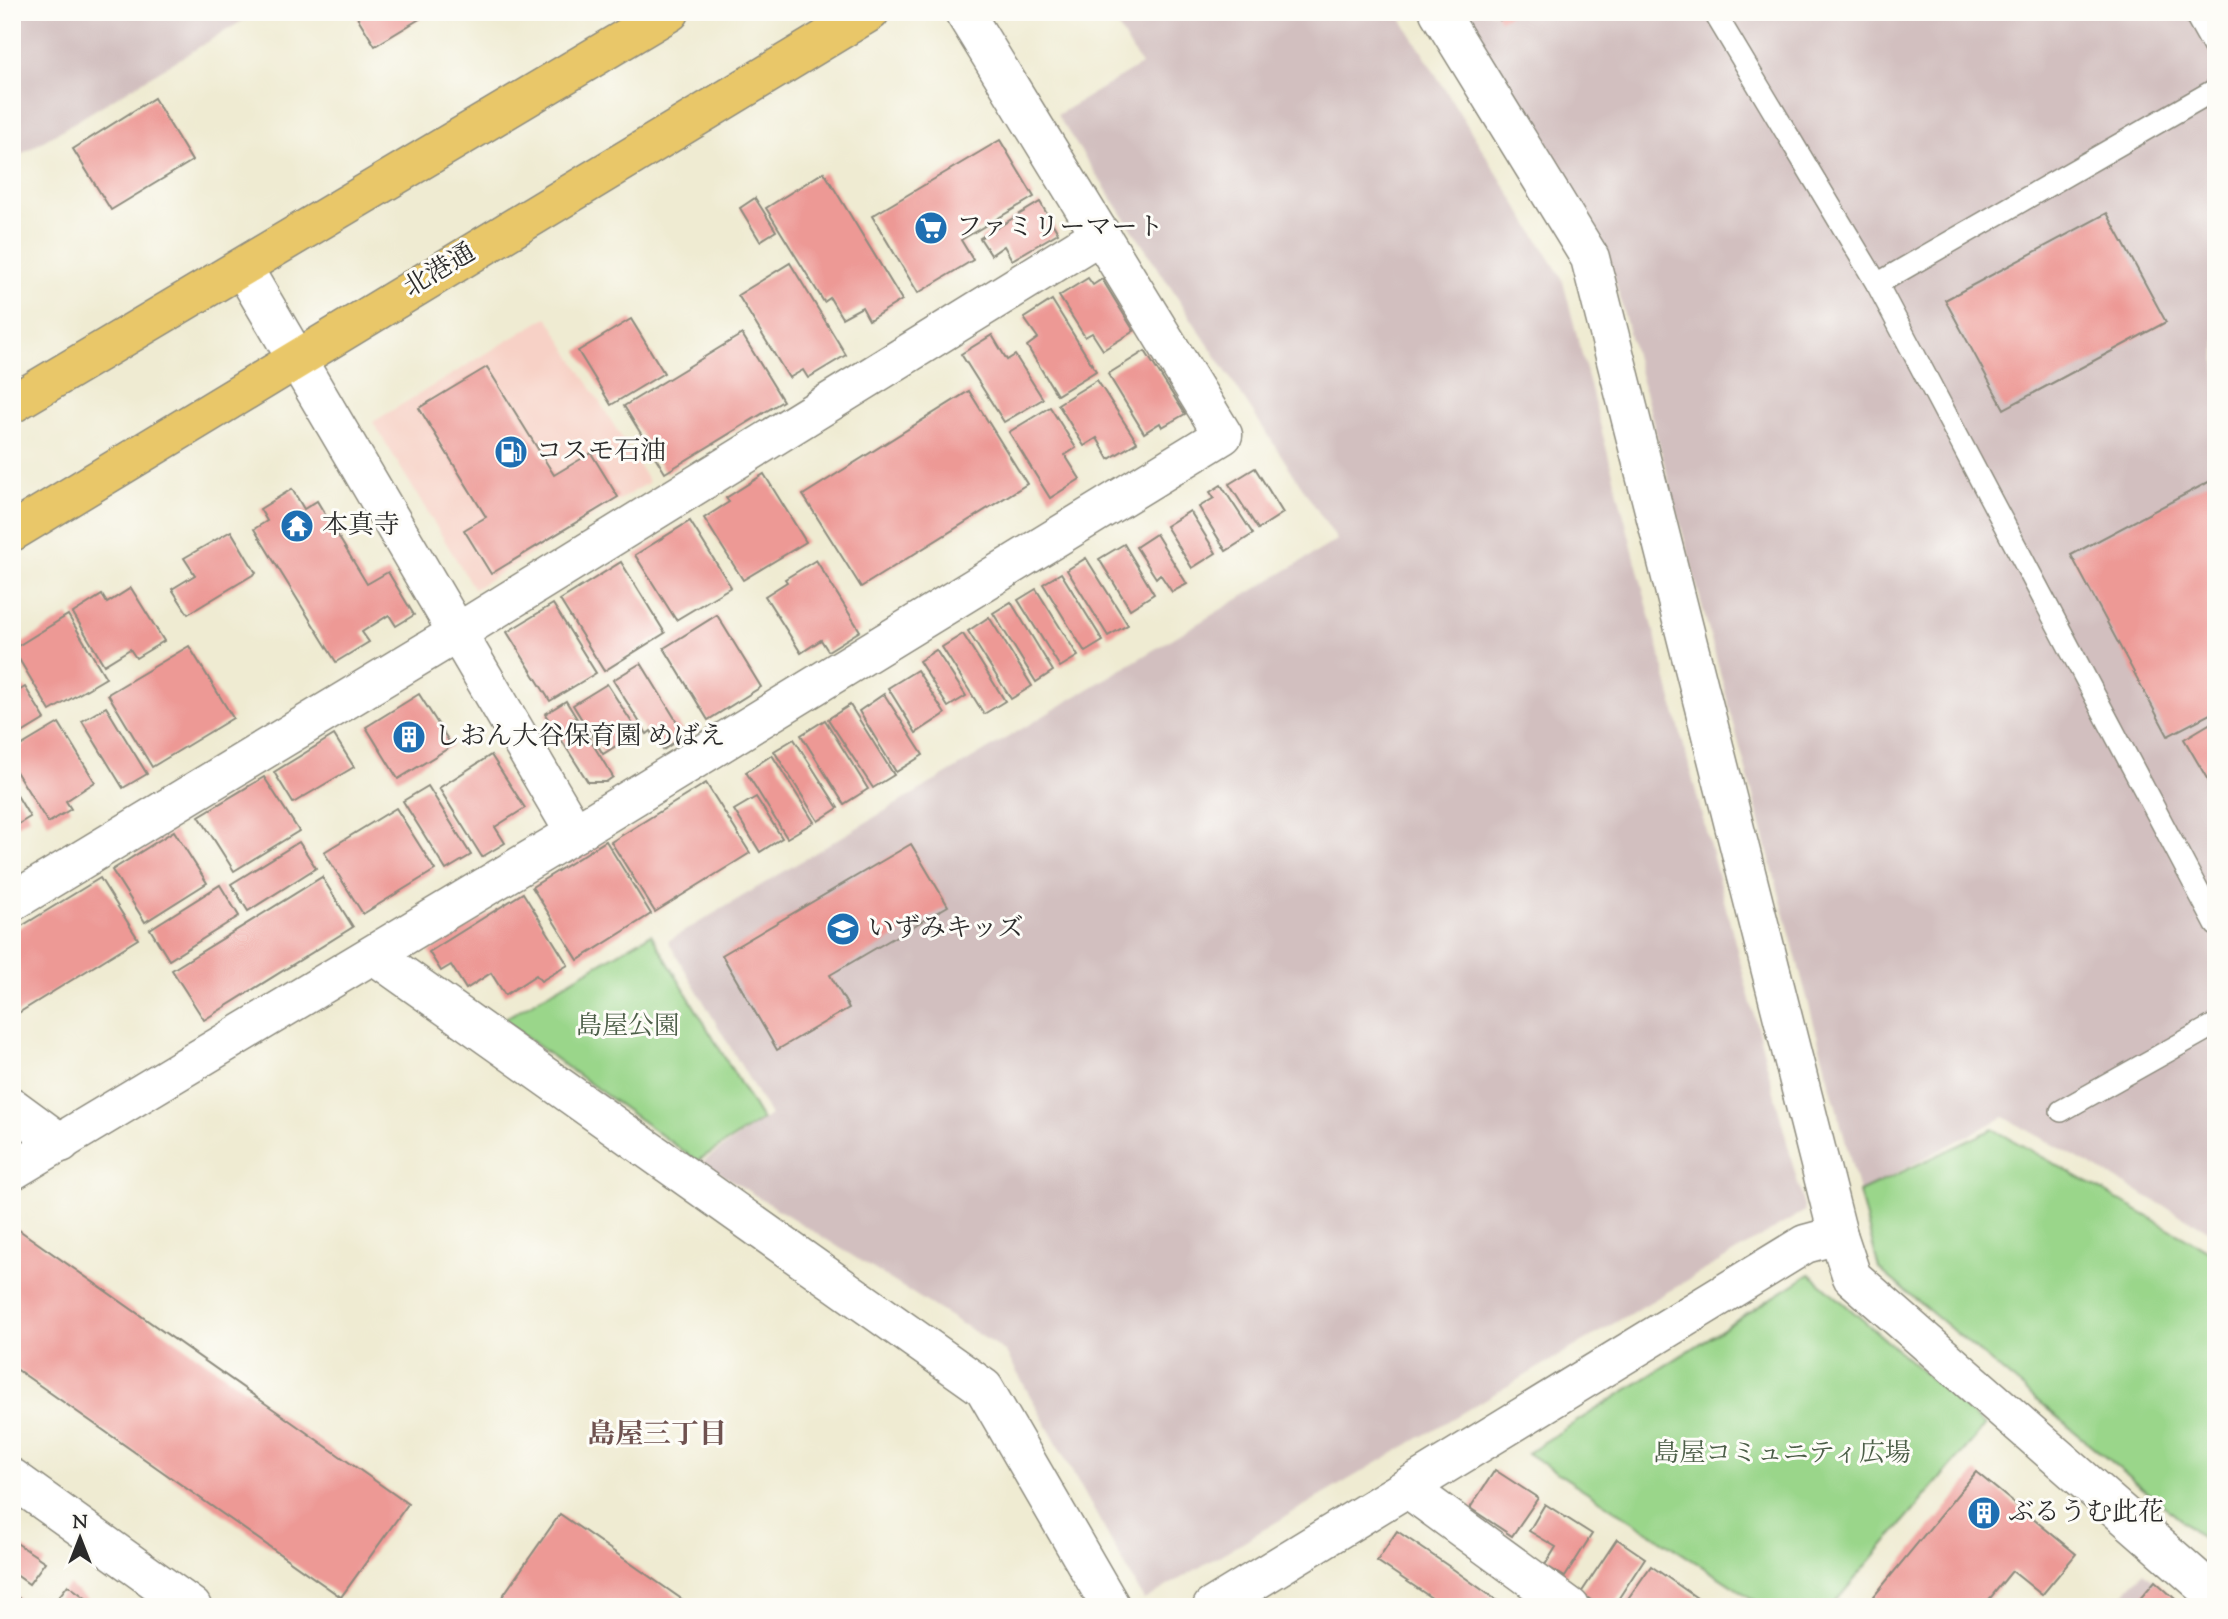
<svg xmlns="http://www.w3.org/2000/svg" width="2228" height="1619" font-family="'Sorts Mill Goudy','Noto Serif JP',serif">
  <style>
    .built { fill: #f7d1c6 }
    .industrial { fill: #d2bfbf }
    .green { fill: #9ad68a; stroke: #62805a; stroke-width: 2 }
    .building { fill: #ed9995 }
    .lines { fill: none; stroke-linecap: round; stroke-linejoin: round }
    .service-casing { stroke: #8d8b7e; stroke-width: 24 }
    .minor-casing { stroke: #8d8b7e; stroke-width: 41 }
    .tertiary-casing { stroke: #8d8b7e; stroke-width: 41 }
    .primary-casing { stroke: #8d8b7e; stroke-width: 41 }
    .service { stroke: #fff; stroke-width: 21 }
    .minor { stroke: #fff; stroke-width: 38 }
    .tertiary { stroke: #fff; stroke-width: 38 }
    .primary { stroke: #e9c769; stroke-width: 38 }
    .labels { text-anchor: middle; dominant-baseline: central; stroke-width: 6; stroke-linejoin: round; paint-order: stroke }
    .poi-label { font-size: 26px; fill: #2b2b2b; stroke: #fdfcf7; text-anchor: start }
    .street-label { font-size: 26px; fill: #2b2b2b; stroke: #fdfcf7 }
    .park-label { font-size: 26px; fill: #4c5e48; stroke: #fdfcf7 }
    .neighbourhood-label { font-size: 28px; font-weight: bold; fill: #6f5250; stroke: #fdfcf7 }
  </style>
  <rect width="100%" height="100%" fill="#fdfcf7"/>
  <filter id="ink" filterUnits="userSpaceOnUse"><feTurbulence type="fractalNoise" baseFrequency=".0143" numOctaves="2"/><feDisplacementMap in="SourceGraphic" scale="14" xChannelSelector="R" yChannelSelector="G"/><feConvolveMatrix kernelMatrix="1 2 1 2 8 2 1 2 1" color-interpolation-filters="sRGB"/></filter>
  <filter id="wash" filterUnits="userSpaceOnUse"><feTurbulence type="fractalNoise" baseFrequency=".00686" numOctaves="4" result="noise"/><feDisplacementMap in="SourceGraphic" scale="28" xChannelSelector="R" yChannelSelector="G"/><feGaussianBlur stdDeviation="1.57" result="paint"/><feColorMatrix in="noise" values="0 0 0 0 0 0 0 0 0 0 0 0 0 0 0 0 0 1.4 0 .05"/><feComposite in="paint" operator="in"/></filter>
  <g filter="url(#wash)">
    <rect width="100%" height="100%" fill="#efebd2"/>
    <!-- built -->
    <polygon class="built" points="547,317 649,482 474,589 373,422"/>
    <!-- industrial -->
    <g class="industrial">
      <polygon points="12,12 257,12 12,160"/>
      <polygon points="1109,12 1397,12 1562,278 1805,1211 1144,1600 1005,1351 702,1162 770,1115 668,941 1337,540 1057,115 1141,65"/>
      <polygon points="1459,12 2216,12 2216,1235 2004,1117 1859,1192 1608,254"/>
      <polygon points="2144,1572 2184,1607 2111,1607"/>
    </g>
    <!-- green -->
    <g class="green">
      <polygon points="651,934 762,1120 697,1161 502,1020"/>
      <polygon points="1993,1129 2216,1255 2216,1549 1879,1269 1859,1192"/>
      <polygon points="1810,1274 1985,1426 1831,1607 1765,1607 1527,1453"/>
    </g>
    <g id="blocks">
      <!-- building -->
      <g class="building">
        <polygon points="354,12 431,12 375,46"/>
        <polygon points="1496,12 1516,12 1500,20"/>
        <polygon points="154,98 192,161 111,210 73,149"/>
        <polygon points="1000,140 1034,197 961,240 973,260 918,293 872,216"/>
        <polygon points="824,172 902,300 869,320 862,307 842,318 830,298 824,302 766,208"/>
        <polygon points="755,198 776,231 760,241 740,208"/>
        <polygon points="1040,202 1058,233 1012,260 1004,246 991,255 980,238"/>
        <polygon points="2107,213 2166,322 2004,409 1945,300"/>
        <polygon points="790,263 846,355 808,378 803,370 789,378 738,295"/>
        <polygon points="1088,278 1093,285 1102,279 1134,331 1103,350 1092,333 1085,337 1059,296"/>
        <polygon points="1052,300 1096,371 1057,395 1027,346 1038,338 1024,318"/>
        <polygon points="631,319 664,373 611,405 578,351"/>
        <polygon points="742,334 783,401 665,473 624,406"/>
        <polygon points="992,335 1007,360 1015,355 1043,399 1004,422 961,354"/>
        <polygon points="1145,351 1185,414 1162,427 1160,423 1144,433 1108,374"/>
        <polygon points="487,367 554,475 591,453 618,497 491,574 464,530 486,517 419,408"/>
        <polygon points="1097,380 1137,442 1109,459 1097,438 1084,446 1058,404"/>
        <polygon points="969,391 1027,484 861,587 803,495"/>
        <polygon points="1050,407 1076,448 1065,455 1080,479 1050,498 1009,432"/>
        <polygon points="1255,468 1283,513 1258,529 1229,484"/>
        <polygon points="764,474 806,542 743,580 704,518 729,502 726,498"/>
        <polygon points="2216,478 2216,711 2168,736 2071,555"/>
        <polygon points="1221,485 1253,534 1226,551 1199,507 1214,498 1210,492"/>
        <polygon points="292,489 304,509 317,501 367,584 388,572 414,615 396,626 389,615 362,632 369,642 336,662 254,529 267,521 260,509"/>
        <polygon points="1190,511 1216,553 1192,568 1166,526"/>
        <polygon points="690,521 731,587 676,620 635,555"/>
        <polygon points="231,531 256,573 188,614 172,589 195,575 184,558"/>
        <polygon points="1156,534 1187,584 1172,592 1160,574 1156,578 1136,547"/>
        <polygon points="1124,544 1154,594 1130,609 1099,559"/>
        <polygon points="1086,558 1128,625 1108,636 1067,570"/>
        <polygon points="816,560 860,631 828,651 821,640 801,653 765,596 787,582 785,579"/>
        <polygon points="621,562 665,633 604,671 560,600"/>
        <polygon points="1061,573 1103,641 1085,652 1043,584"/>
        <polygon points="131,588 164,641 136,658 130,649 104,665 73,613 102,595 107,603"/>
        <polygon points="1036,589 1078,656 1060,667 1018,600"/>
        <polygon points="1011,602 1053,671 1036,682 993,613"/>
        <polygon points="553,604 596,673 550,701 507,632"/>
        <polygon points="68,615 106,678 50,711 13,649"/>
        <polygon points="717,615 761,687 708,720 664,648"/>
        <polygon points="989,617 1032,686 1011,699 968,631"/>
        <polygon points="963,634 1005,701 984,714 942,647"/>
        <polygon points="189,646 233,718 152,767 108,694"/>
        <polygon points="936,650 966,696 948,707 919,661"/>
        <polygon points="641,663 685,735 663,750 651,731 647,734 613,680"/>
        <polygon points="917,670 945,714 916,733 888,688"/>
        <polygon points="607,684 638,732 603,754 573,705"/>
        <polygon points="25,687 45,719 12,739 12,695"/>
        <polygon points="419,694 452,746 398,779 366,727"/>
        <polygon points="884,694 923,755 896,772 859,711"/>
        <polygon points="566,701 613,777 606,782 588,782 545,714"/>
        <polygon points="850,705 894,775 873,788 828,719"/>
        <polygon points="106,707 147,774 123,788 82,721"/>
        <polygon points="825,720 868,789 844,804 801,735"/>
        <polygon points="2216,720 2216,794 2184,739"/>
        <polygon points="59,723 95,782 66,801 71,809 48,823 12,765 12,751"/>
        <polygon points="334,735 354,767 293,803 274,772"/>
        <polygon points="794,739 838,808 818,821 774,751"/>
        <polygon points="491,755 525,808 495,827 505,843 482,857 439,788"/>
        <polygon points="772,755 814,822 787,838 746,772"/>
        <polygon points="264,777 299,831 234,871 199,816"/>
        <polygon points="706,783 750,853 655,912 611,842"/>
        <polygon points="428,786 471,855 446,870 403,801"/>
        <polygon points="12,787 30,817 12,828"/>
        <polygon points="756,797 782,838 760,852 734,810"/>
        <polygon points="396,808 435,870 363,914 324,852"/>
        <polygon points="174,831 207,883 145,922 112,870"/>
        <polygon points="606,841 651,914 578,960 532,887"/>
        <polygon points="299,842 316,868 248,911 231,884"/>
        <polygon points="911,844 948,906 830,975 849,1008 777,1050 722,955"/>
        <polygon points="322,877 353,927 204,1020 172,970"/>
        <polygon points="100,878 138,939 12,1017 12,932"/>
        <polygon points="220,885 239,916 169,960 150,929"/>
        <polygon points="523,893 568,965 541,981 536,975 505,995 491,973 466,989 451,965 441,971 429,952"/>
        <polygon points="12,1225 408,1504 341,1597 12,1366"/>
        <polygon points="1495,1470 1538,1498 1512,1536 1470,1508"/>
        <polygon points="1976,1472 2076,1554 2042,1595 2012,1571 1983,1607 1865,1607"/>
        <polygon points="1545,1504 1592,1534 1565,1577 1545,1565 1556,1547 1529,1531"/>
        <polygon points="560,1514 693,1607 495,1607"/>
        <polygon points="1397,1531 1453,1569 1506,1607 1445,1607 1377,1561"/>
        <polygon points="1617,1539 1645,1558 1613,1607 1601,1607 1581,1593"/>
        <polygon points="12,1540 45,1562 29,1584 12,1572"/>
        <polygon points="1651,1566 1697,1598 1691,1607 1622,1607"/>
        <polygon points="2155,1581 2184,1607 2133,1607"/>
        <polygon points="68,1585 91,1602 97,1607 51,1607"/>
        <polygon points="12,1593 31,1607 12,1607"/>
      </g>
    </g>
  </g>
  <g filter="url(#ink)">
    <use href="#blocks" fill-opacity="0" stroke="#8d8b7e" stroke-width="2"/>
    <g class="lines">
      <defs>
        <g id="service">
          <polyline points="1714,12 1877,284 2216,925"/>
          <polyline points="2194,12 2216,51"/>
          <polyline points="1877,284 2216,89"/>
          <polyline points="2061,1111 2216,1024"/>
        </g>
        <g id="minor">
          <polyline points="1439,12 1590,258 1838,1235 1852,1277 2216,1596"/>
          <polyline points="12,902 457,633 1101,234"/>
          <polyline points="374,955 984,1388 1111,1607"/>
          <polyline points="12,1107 61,1143"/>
          <polyline points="12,1171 575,833 1223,435 964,12"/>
          <polyline points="1407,1488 1570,1607"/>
          <polyline points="1212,1607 1805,1244 1838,1235"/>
        </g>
        <g id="tertiary">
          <polyline points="243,268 575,833"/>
          <polyline points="12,1478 192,1607"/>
        </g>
        <g id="primary">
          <polyline points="12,404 670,12"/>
          <polyline points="12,532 870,12"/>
        </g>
      </defs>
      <!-- service casing -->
      <use href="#service" class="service-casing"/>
      <!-- minor casing -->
      <use href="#minor" class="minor-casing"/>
      <!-- tertiary casing -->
      <use href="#tertiary" class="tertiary-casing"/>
      <!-- primary casing -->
      <use href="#primary" class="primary-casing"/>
      <!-- service -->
      <use href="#service" class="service"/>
      <!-- minor -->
      <use href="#minor" class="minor"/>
      <!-- tertiary -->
      <use href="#tertiary" class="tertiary"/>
      <!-- primary -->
      <use href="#primary" class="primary"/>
    </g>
  </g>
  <!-- icons -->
  <defs>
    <symbol id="supermarket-disc" viewBox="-11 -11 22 22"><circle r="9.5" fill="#1f6fb2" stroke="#fdfcf7"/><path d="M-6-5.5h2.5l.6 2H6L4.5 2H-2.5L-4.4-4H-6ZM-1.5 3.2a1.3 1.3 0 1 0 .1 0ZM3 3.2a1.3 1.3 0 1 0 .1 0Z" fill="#fff"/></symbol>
    <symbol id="fuel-disc" viewBox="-11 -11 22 22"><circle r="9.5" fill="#1f6fb2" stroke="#fdfcf7"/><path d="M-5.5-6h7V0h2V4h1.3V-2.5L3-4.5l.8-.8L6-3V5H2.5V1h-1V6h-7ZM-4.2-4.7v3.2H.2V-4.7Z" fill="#fff"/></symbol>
    <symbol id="temple-disc" viewBox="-11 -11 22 22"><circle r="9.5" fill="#1f6fb2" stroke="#fdfcf7"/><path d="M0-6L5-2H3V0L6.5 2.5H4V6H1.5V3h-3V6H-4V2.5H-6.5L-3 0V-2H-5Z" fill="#fff"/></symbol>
    <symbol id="building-disc" viewBox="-11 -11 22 22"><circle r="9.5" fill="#1f6fb2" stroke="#fdfcf7"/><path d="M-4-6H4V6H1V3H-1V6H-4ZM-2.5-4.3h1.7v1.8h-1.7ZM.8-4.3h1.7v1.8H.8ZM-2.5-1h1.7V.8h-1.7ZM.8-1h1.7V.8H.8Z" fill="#fff"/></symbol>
    <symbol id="school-disc" viewBox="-11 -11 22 22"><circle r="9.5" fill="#1f6fb2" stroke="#fdfcf7"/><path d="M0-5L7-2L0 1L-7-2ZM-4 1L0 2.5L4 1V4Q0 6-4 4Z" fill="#fff"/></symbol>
  </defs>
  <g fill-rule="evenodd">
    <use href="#supermarket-disc" x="912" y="209" width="38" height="38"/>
    <use href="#fuel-disc" x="492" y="433" width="38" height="38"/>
    <use href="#temple-disc" x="278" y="507" width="38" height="38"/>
    <use href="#building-disc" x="390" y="718" width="38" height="38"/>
    <use href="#school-disc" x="824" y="910" width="38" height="38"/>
    <use href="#building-disc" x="1965" y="1494" width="38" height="38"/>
  </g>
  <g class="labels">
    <!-- poi labels -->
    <g class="poi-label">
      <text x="956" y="228">ファミリーマート</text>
      <text x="536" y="452">コスモ石油</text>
      <text x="322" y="526">本真寺</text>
      <text x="434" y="737">しおん大谷保育園 めばえ</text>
      <text x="868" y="929">いずみキッズ</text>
      <text x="2008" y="1513">ぶるうむ此花</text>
    </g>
    <!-- street labels -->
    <g class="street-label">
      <text transform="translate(440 271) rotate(-31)">北港通</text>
    </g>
    <!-- park labels -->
    <g class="park-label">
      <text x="628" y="1027">島屋公園</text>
      <text x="1782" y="1454">島屋コミュニティ広場</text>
    </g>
    <!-- neighbourhood labels -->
    <g class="neighbourhood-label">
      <text x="657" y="1436">島屋三丁目</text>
    </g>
  </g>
  <!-- margin -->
  <rect width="2228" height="1619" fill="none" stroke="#fdfcf7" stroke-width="42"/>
  <!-- north arrow -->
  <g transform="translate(80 1538)" stroke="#fdfcf7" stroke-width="5" paint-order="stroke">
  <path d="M0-5L12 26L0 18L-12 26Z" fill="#2b2b2b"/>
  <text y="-10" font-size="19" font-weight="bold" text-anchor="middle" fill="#2b2b2b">N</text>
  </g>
</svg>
